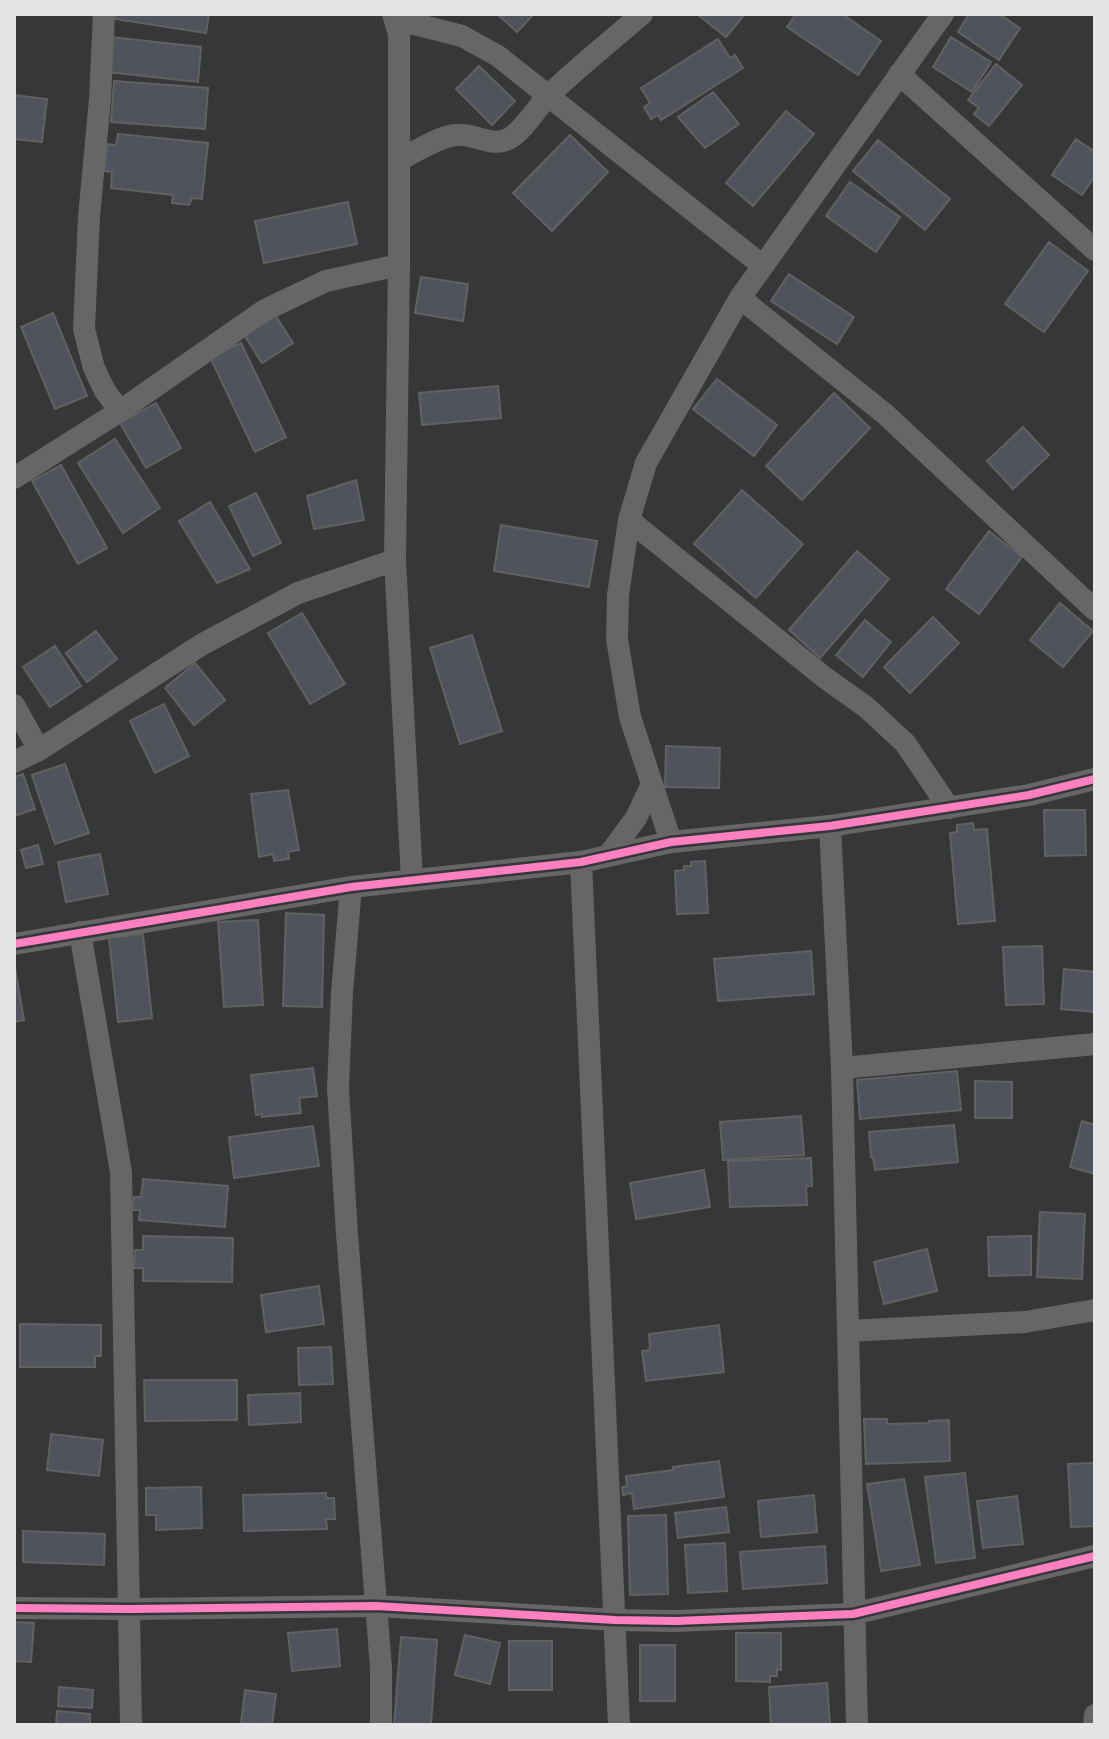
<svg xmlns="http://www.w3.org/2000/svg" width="1109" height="1739" font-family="'Noto Sans',sans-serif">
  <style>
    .building { fill: #50535c; stroke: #616162; stroke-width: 2 }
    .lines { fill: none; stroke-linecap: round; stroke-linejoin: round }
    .street { stroke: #666667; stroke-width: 22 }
    .cycleway-casing { stroke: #353639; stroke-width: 13 }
    .cycleway { stroke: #ff80c0; stroke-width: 8 }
  </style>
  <rect width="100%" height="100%" fill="#363738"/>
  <!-- building -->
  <g class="building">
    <polygon points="116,14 209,14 206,33 115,19"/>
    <polygon points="497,14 534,14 517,32"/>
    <polygon points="697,14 745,14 726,37"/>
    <polygon points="796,14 842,14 881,41 858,75 787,27"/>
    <polygon points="969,14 999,14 1020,28 999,60 958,32"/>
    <polygon points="111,37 201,47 198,82 108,72"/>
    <polygon points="951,37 991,62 972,92 933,67"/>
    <polygon points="718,39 730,58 735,55 743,68 661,120 658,115 651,119 644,107 650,103 641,88"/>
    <polygon points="996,64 1022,85 989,126 974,114 979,108 968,100"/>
    <polygon points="479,66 515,101 492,125 456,89"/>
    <polygon points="114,81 208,88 205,129 111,122"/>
    <polygon points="713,92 739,124 705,148 678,117"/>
    <polygon points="14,95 47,99 42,142 14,139"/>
    <polygon points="786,111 814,134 753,206 726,183"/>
    <polygon points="118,134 208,143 202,199 192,198 189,205 172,203 173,195 111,188 112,172 104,171 107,144 116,145"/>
    <polygon points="570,135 608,172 552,231 513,193"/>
    <polygon points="1076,139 1095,152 1095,176 1082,195 1052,175"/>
    <polygon points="878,140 950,199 925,230 853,171"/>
    <polygon points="850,182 900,217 876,252 826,216"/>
    <polygon points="348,202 357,244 264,263 255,221"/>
    <polygon points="1049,242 1088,271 1044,332 1005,304"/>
    <polygon points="789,274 854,317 837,344 771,301"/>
    <polygon points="421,277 468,284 463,321 415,313"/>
    <polygon points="53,313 87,396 55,409 21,327"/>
    <polygon points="274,313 293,343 262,363 243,333"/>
    <polygon points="241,343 286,437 255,452 210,357"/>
    <polygon points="717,379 777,425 754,456 693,409"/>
    <polygon points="498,386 501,418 422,425 419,393"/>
    <polygon points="834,393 870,428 802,500 766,466"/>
    <polygon points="156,403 181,448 146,468 120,423"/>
    <polygon points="1023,427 1049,455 1013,489 987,461"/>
    <polygon points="115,439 160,508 123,533 78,463"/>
    <polygon points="61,465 107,548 78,564 32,481"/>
    <polygon points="356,480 364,520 314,529 307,496"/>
    <polygon points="742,490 803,544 756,598 694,544"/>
    <polygon points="256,493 281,543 253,556 229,506"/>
    <polygon points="210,502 250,569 217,583 179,521"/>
    <polygon points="501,525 597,541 589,587 494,571"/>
    <polygon points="989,531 1022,557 979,614 946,589"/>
    <polygon points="857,551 889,579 820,658 789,630"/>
    <polygon points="1060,603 1093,631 1063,667 1030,640"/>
    <polygon points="302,613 345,684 310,704 268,633"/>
    <polygon points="933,617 959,643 910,693 884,667"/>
    <polygon points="865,620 891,642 863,677 836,655"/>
    <polygon points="96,631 117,659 87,682 66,653"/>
    <polygon points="472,635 502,731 460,744 430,648"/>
    <polygon points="55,646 81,686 50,707 23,667"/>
    <polygon points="195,663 225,700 194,725 165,688"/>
    <polygon points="164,704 189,756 155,773 130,721"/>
    <polygon points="666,746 720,748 719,788 665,787"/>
    <polygon points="65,764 89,833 55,844 32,775"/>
    <polygon points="23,774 35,809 14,816 14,777"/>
    <polygon points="288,790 299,850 288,852 289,859 274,861 273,854 259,857 251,794"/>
    <polygon points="1044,810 1085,810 1086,855 1045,856"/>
    <polygon points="973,823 974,830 987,829 995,921 958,924 950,833 957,832 957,825"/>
    <polygon points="38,845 43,864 26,868 21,850"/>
    <polygon points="100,854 108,894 66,902 58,862"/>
    <polygon points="705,861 708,913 677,914 675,871 684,870 684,866 691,866 691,862"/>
    <polygon points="286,913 324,915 322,1007 283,1006"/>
    <polygon points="258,920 263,1005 224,1007 218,922"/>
    <polygon points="143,934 152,1018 118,1022 109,938"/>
    <polygon points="1042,946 1044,1004 1006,1005 1003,947"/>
    <polygon points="811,951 814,994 718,1001 714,959"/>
    <polygon points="14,962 24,1020 14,1022"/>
    <polygon points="1064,969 1095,972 1095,1012 1061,1009"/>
    <polygon points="313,1068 317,1096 299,1098 301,1113 262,1117 262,1114 256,1115 251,1075"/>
    <polygon points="957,1071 961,1110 860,1119 857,1080"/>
    <polygon points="975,1081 1012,1082 1012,1118 975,1118"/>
    <polygon points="801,1116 804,1155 723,1160 720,1122"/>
    <polygon points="1082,1121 1095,1125 1095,1174 1070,1167"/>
    <polygon points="954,1125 958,1162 875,1170 873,1157 871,1157 869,1132"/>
    <polygon points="313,1126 319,1166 234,1178 229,1137"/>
    <polygon points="811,1158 812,1186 806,1186 807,1205 730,1207 728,1161"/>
    <polygon points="704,1170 710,1207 636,1219 630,1183"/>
    <polygon points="143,1179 228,1186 225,1227 139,1220 140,1210 133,1210 134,1197 141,1197"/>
    <polygon points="1040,1212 1085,1214 1082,1279 1037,1277"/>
    <polygon points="143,1236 233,1238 232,1282 143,1281 143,1268 134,1268 135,1250 143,1250"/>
    <polygon points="1031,1236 1031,1275 989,1276 988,1237"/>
    <polygon points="927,1249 937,1291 884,1304 874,1262"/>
    <polygon points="319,1286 324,1324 266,1332 261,1295"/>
    <polygon points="20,1324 101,1325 101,1356 95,1356 95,1367 20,1367"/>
    <polygon points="719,1325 724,1372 646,1381 642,1351 650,1350 649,1334"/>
    <polygon points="331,1347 333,1384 299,1385 298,1348"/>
    <polygon points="144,1380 237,1380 237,1420 145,1421"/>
    <polygon points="300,1393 301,1422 249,1425 248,1395"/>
    <polygon points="864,1419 887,1419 887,1424 929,1423 929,1421 949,1420 950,1461 866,1464"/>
    <polygon points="51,1434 103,1440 99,1476 47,1470"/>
    <polygon points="719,1461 724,1497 634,1509 632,1493 623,1495 622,1487 627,1486 626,1476 673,1470 673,1467"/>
    <polygon points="1095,1463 1095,1526 1071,1527 1068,1464"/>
    <polygon points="965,1473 975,1558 936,1563 925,1477"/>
    <polygon points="904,1479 920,1565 881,1571 867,1484"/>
    <polygon points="201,1487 202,1528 156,1530 156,1515 146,1515 146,1488"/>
    <polygon points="326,1493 326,1498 334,1498 335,1519 326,1519 327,1529 244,1531 243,1495"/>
    <polygon points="814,1495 817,1532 761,1537 758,1501"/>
    <polygon points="1017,1496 1023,1544 983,1548 977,1501"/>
    <polygon points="726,1507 729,1532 678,1538 675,1513"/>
    <polygon points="666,1515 668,1594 630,1595 628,1516"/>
    <polygon points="23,1531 105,1534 104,1565 23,1562"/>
    <polygon points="725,1543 727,1591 688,1593 685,1545"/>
    <polygon points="825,1546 827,1583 743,1589 740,1552"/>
    <polygon points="14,1622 34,1623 31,1662 14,1661"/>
    <polygon points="337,1629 340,1666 292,1671 288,1633"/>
    <polygon points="736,1633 781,1633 781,1670 777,1669 777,1676 770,1676 770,1682 736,1681"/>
    <polygon points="465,1635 500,1643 490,1684 455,1675"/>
    <polygon points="401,1637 437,1640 431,1725 394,1725"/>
    <rect x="509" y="1641" width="43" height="49"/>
    <rect x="640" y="1645" width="35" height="56"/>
    <polygon points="827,1683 830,1724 771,1725 769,1687"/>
    <polygon points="59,1687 93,1690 92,1708 58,1706"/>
    <polygon points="245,1690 276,1694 272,1725 241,1723"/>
    <polygon points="57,1711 90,1714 90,1725 56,1725"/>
  </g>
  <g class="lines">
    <!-- street -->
    <g class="street">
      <polyline points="104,14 100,99 89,217 84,329 94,368 105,391 120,411"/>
      <polyline points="393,14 399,34 399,265 395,560 412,880"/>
      <polyline points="395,19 462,36 498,56 763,266"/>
      <polyline points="899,74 1095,250"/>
      <path d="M 399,160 C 415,152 438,137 455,135 C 472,132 491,148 508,139 C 523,132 537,107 549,95 C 579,66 611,41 642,14"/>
      <polyline points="740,298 885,414 1095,610"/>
      <polyline points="14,478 120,411 265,310 326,281 399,265"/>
      <polyline points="629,520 824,677 866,707 905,743 949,808"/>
      <polyline points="14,705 39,750"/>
      <polyline points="14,762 39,750 201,645 298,593 395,560"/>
      <polyline points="830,826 842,1068 857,1725"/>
      <polyline points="671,842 630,717 617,639 618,595 629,520 646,463 740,298 943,14"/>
      <polyline points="608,856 636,818 652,784"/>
      <polyline points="581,862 619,1725"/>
      <polyline points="351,887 342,993 338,1088 347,1234 381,1668 381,1725"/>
      <polyline points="80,932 121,1172 131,1725"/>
      <polyline points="14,944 351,887 581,862 671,842 830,826 1029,795 1095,779"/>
      <polyline points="842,1068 1095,1044"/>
      <polyline points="848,1331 1025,1322 1095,1310"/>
      <polyline points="14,1608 130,1609 376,1606 615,1620 676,1621 853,1614 1095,1556"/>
      <polyline points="1094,1725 1095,1715"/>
    </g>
    <defs>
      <g id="cycleway">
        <polyline points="14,944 351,887 581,862 671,842 830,826 1029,795 1095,779"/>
        <polyline points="14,1608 130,1609 376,1606 615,1620 676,1621 853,1614 1095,1556"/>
      </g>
    </defs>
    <!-- cycleway casing -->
    <use href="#cycleway" class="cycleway-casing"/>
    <!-- cycleway -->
    <use href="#cycleway" class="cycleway"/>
  </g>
  <!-- border -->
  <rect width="1109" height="1739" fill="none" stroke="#e5e5e7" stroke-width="32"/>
</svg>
